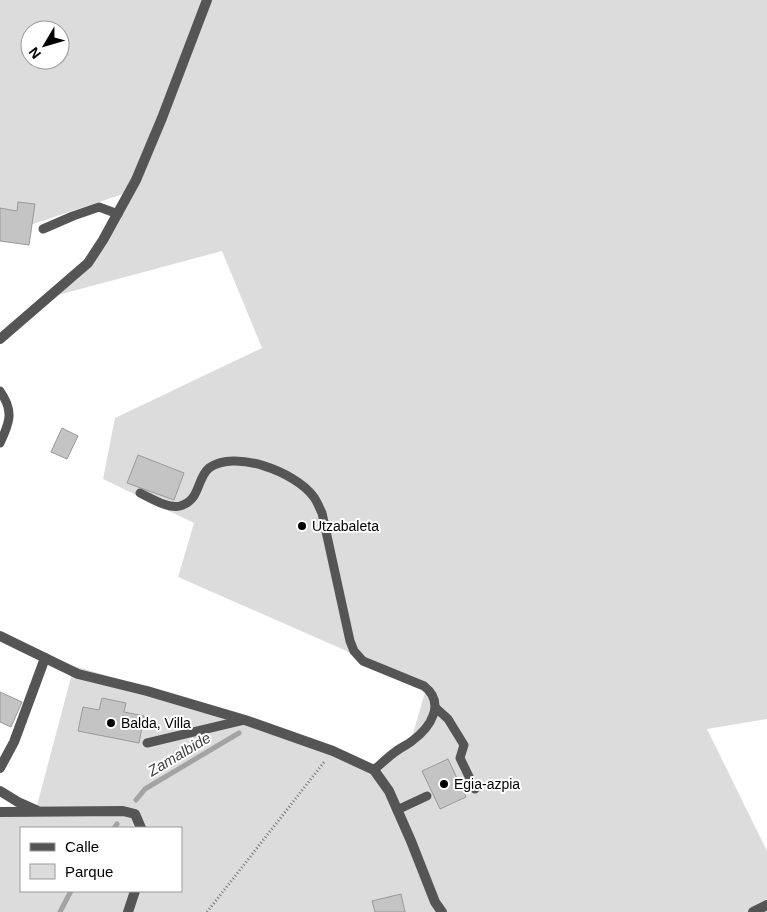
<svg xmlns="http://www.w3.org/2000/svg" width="767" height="912" font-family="Helvetica,sans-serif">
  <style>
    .green { fill: #dcdcdc; fill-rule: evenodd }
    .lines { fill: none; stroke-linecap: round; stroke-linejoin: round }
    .stream { stroke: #a3a3a3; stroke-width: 5 }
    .building { fill: #c4c4c4; stroke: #999 }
    .path { stroke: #777; stroke-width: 3; stroke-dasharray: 1 2.5; stroke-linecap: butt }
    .lane { stroke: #555; stroke-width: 9 }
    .street { stroke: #555; stroke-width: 10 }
    .poi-dot { fill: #000; stroke: #fff; stroke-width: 2 }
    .labels { text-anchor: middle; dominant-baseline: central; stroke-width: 4; stroke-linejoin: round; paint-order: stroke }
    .poi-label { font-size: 14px; fill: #000; stroke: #fff; text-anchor: start }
    .water-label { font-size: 15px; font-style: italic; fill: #444; stroke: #fff }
  </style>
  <rect width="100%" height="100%" fill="#fff"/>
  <!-- green -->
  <path class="green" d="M 0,0 L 767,0 L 767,719 L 707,729 L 767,851 L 767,912 L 0,912 L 0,810 L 35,813 L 74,666 L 243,715 L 367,768 L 412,737 L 426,689 L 342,649 L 178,577 L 194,523 L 103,479 L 115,418 L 262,348 L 222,251 L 58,295 L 92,255 L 129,192 L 0,235 ZM 30,30 L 60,30 L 60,60 L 30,60 ZM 21,828 L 181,828 L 181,891 L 21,891 Z"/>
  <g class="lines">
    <!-- stream -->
    <g class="stream">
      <polyline points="136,800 145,789 239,733"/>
      <polyline points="114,828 117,824"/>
      <polyline points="60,912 71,891"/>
    </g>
  </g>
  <!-- building -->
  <g class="building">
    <polygon points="18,202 35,204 29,245 0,241 0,208 17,211"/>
    <polygon points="62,428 78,436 67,459 51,452"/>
    <polygon points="138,455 184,473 174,500 127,483"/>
    <polygon points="0,692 22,702 11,727 0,722"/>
    <polygon points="102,698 126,703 124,712 144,716 139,743 78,731 83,707 99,710"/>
    <polygon points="448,759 466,797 440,809 422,771"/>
    <polygon points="401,894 405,912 375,912 372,901"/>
  </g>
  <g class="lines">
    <!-- path -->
    <polyline class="path" points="207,912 325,761"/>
    <!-- lane -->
    <g class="lane">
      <polyline points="43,229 73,216 99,207 118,214"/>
      <path d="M 0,391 C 14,411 10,422 0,443"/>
      <path d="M 140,493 C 151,498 168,509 180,506 C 201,500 196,479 209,468 C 235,449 295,472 313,496 C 317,501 319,507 322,513 L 350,641 L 354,651 L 363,661 L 424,686 C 446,703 431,727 412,741 C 407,745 400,748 395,752 C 388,757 381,764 374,770"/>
      <polyline points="436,708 448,719 464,745 460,758 475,789"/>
      <polyline points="147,743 244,720"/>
      <polyline points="397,810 427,796"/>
    </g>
    <!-- street -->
    <g class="street">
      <polyline points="0,339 88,263 103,240 136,180 162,118 207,0"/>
      <polyline points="0,636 78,674 147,691 245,720 333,751 374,770 389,791 411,841 435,902 442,912"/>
      <polyline points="0,768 14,742 45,658"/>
      <polyline points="0,791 18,802 36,810"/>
      <polyline points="0,812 123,811 135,814 141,828"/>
      <polyline points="128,912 135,891"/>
      <polyline points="753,912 767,905"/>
    </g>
  </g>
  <!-- markers -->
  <g class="poi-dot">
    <circle cx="302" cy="526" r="5"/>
    <circle cx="111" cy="723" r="5"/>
    <circle cx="444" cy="784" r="5"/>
  </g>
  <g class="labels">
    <!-- poi labels -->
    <g class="poi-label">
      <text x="312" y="526">Utzabaleta</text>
      <text x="121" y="723">Balda, Villa</text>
      <text x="454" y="784">Egia-azpia</text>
    </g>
    <!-- water labels -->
    <g class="water-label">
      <text transform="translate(179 754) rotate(-31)">Zamalbide</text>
    </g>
  </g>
  <!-- legend -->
  <rect x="20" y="827" width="162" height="65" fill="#ffffff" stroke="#999999"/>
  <rect x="30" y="843" width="25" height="8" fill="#555555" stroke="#999999"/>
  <text x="65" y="852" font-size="15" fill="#000000">Calle</text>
  <rect x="30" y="864" width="25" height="15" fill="#dcdcdc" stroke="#999999"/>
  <text x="65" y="877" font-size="15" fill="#000000">Parque</text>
  <!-- north arrow -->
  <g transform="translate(45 45) rotate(232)"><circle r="24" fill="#ffffff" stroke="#999999"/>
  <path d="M0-4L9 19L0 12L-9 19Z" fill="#000000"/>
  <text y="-8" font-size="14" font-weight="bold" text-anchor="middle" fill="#000000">N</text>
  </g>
</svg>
